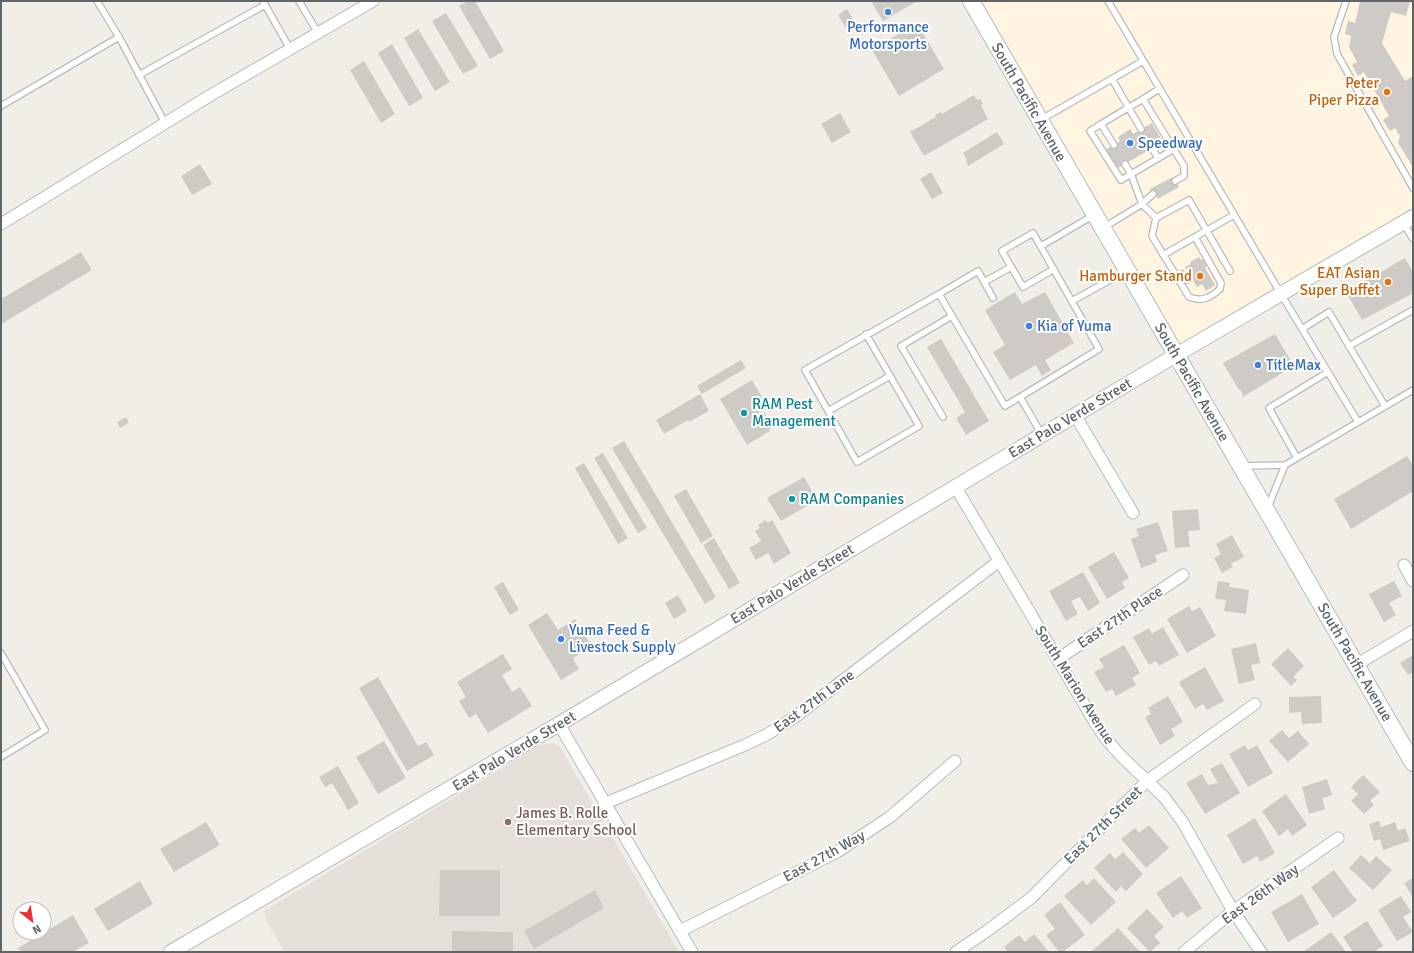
<svg xmlns="http://www.w3.org/2000/svg" width="1414" height="953" font-family="Signika,sans-serif">
  <style>
    .commercial { fill: #fef4df }
    .education { fill: #e4dfd8 }
    .building { fill: #cecbc6 }
    .lines { fill: none; stroke-linecap: round; stroke-linejoin: round }
    .service-casing { stroke: #b8babe; stroke-width: 8 }
    .minor-casing { stroke: #b8babe; stroke-width: 13 }
    .tertiary-casing { stroke: #b8babe; stroke-width: 16 }
    .secondary-casing { stroke: #b6bbbf; stroke-width: 18 }
    .service { stroke: #fff; stroke-width: 5.5 }
    .minor { stroke: #fff; stroke-width: 11 }
    .tertiary { stroke: #fff; stroke-width: 14 }
    .secondary { stroke: #fff; stroke-width: 16 }
    .shop-dot { fill: #3f7fe0; stroke: #fff; stroke-width: 1.5 }
    .food-dot { fill: #e8710a; stroke: #fff; stroke-width: 1.5 }
    .culture-dot { fill: #0f9aa8; stroke: #fff; stroke-width: 1.5 }
    .education-dot { fill: #8d6e63; stroke: #fff; stroke-width: 1.5 }
    .labels { text-anchor: middle; dominant-baseline: central; stroke-width: 4; stroke-linejoin: round; paint-order: stroke }
    .shop-label { font-size: 15px; fill: #366cbe; stroke: #fff; text-anchor: start }
    .food-label { font-size: 15px; fill: #c56008; stroke: #fff; text-anchor: end }
    .street-label { font-size: 15px; fill: #5f6468; stroke: #fff }
    .culture-label { font-size: 15px; fill: #0d838f; stroke: #fff; text-anchor: start }
    .education-label { font-size: 15px; fill: #785e54; stroke: #fff; text-anchor: start }
  </style>
  <rect width="100%" height="100%" fill="#f1eee7"/>
  <path class="commercial" d="M971 1H1413V217L1176 355Z"/>
  <path class="education" d="M552 743 560 747 679 952H285L267 922 264 911 541 745Z"/>
  <path class="building" d="M468 1H475L504 51 490 59 459 6Z
    M875 1H917L883 21 872 3Z
    M1360 1H1410L1406 16 1391 12 1382 43 1405 81 1413 76V167L1398 143 1400 136 1395 128 1390 131 1383 120 1389 116 1364 72 1358 76 1352 65 1357 62 1349 47 1351 36 1345 34 1348 21 1355 23Z
    M847 9 858 27 849 33 838 15Z
    M446 13 478 66 463 74 432 21Z
    M917 23 944 69 899 96 872 50Z
    M418 29 450 82 435 91 404 38Z
    M392 44 423 98 409 106 378 53Z
    M364 61 395 114 381 123 350 70Z
    M974 95 977 100 980 99 983 104 981 105 988 119 924 156 910 132 936 117 935 115 941 112 942 114Z
    M840 113 851 132 832 143 821 124Z
    M1152 123 1163 142 1116 169 1105 150 1120 141 1118 137 1130 129 1133 134Z
    M997 132 1004 144 968 166 966 161 967 160 963 153Z
    M200 164 212 184 192 195 181 176Z
    M931 172 943 193 932 199 920 179Z
    M1173 177 1179 187 1158 199 1156 195 1154 196 1150 189Z
    M81 252 92 270 1 324V299Z
    M1199 257 1201 260 1203 259 1207 266 1205 268 1215 285 1206 291 1202 284 1197 287 1185 267 1191 264 1190 262Z
    M1405 258 1413 272V291L1411 293 1412 294 1362 320 1346 292Z
    M1183 269 1191 282 1184 286 1176 273Z
    M1015 292 1022 304 1045 292 1074 343 1045 360 1051 370 1042 376 1036 365 1010 380 993 352 1005 345 985 310Z
    M1275 334 1294 366 1243 397 1241 390H1239L1223 363Z
    M941 339 989 421 966 435 956 418 965 412 927 347Z
    M741 360 746 368 702 394 697 386Z
    M752 380 766 404 757 409 760 414 764 412 773 427 769 430 770 431 747 445 720 399Z
    M700 394 709 411 689 422 688 420 664 434 656 420Z
    M126 417 129 423 120 428 117 422Z
    M624 441 716 597 705 604 612 448Z
    M603 453 647 528 638 533 594 458Z
    M1407 456 1413 465V491L1351 529 1334 499Z
    M584 463 628 538 618 544 575 468Z
    M804 477 817 500 781 521 767 498Z
    M686 489 713 536 701 543 674 496Z
    M1198 509 1200 530 1188 531 1190 547 1175 548 1172 511Z
    M766 520 767 523 772 520 791 553 774 564 768 553 756 560 749 548 761 541 755 531 760 528 758 525Z
    M1158 522 1168 551 1155 555 1157 562 1141 568 1131 539 1139 536 1136 529Z
    M1232 535 1244 557 1231 564 1233 567 1222 573 1214 558 1221 554 1216 544Z
    M714 538 740 583 729 589 703 545Z
    M1114 552 1129 578 1122 582 1125 588 1107 599 1088 567Z
    M1083 572 1100 603 1088 611 1080 597 1071 601 1078 614 1066 621 1049 591Z
    M1218 581 1230 583 1229 587 1249 590 1246 614 1224 611 1226 600 1215 599Z
    M1394 581 1402 596 1389 603 1396 615 1384 622 1369 594Z
    M503 582 519 610 510 615 494 587Z
    M678 595 687 611 674 619 665 603Z
    M1189 606 1192 611 1200 607 1216 636 1187 653 1167 619Z
    M547 613 558 630 575 619 592 647 573 658 579 669 561 680 528 625Z
    M1163 627 1179 655 1159 666 1156 661 1149 665 1133 637 1149 628 1152 634Z
    M1256 643 1260 663 1251 665 1255 680 1239 684 1231 649Z
    M1124 645 1140 673 1132 678 1136 685 1116 696 1112 689 1106 692 1094 672 1104 667 1099 659Z
    M1288 648 1304 666 1293 677 1297 680 1291 686 1271 664Z
    M503 654 512 669 502 675 512 692 520 687 532 706 488 733 476 714 469 718 459 701 466 697 457 682Z
    M1413 655V674L1412 673 1408 675 1400 663Z
    M1205 667 1224 701 1207 710 1203 704 1195 709 1179 682Z
    M378 677 418 746 426 742 434 755 407 771 359 688Z
    M1168 696 1183 722 1171 729 1175 736 1160 745 1145 717 1151 714 1148 708Z
    M1321 696 1322 723 1302 724 1301 712 1289 713V697Z
    M1282 730 1289 738 1298 731 1309 744 1288 762 1269 741Z
    M384 741 406 778 378 794 356 757Z
    M1245 745 1248 750 1257 745 1273 773 1248 787 1229 754Z
    M1222 763 1240 793 1205 814 1186 783 1202 774 1208 785 1218 783 1210 769Z
    M338 766 359 803 348 810 332 783 325 787 319 777Z
    M1363 775 1380 792 1370 801 1374 805 1364 814 1351 801 1358 794 1351 787Z
    M1327 779 1332 795 1322 798 1325 809 1309 814 1302 787Z
    M1286 794 1307 825 1292 836 1288 829 1279 836 1262 811Z
    M1255 818 1275 853 1260 862 1257 856 1243 864 1227 835Z
    M1379 821 1381 827 1395 822 1398 831 1405 828 1410 841 1383 850 1380 839 1374 841 1369 824Z
    M206 822 220 845 174 872 160 849Z
    M1149 825 1169 848 1146 868 1121 839 1135 828 1139 833Z
    M1123 852 1143 874 1126 891 1121 886 1116 892 1094 868 1110 853 1115 859Z
    M1361 855 1370 863 1376 856 1392 870 1373 890 1349 868Z
    M440 870H500V916H439Z
    M1334 870 1357 901 1333 918 1311 887Z
    M1181 876 1202 908 1187 918 1182 911 1173 918 1156 893Z
    M1094 878 1116 902 1091 925 1064 896 1083 880 1087 885Z
    M1413 878V898L1404 883Z
    M140 881 153 904 108 931 94 909Z
    M595 890 604 908 534 949 524 931Z
    M1302 894 1319 924 1288 942 1271 912Z
    M1401 896 1411 912 1403 917 1413 932 1397 941 1378 910Z
    M1060 902 1085 935 1063 952H1059L1046 935 1055 929 1044 915Z
    M1147 909 1164 927 1154 936 1160 943 1150 952 1127 928Z
    M73 915 89 943 73 952H21L18 948Z
    M1367 921 1383 946 1374 952H1353L1343 937Z
    M1118 928 1140 952H1091Z
    M452 931 513 932V952H452Z
    M1331 932 1346 952H1303Z
    M1034 934 1049 952H1008L1004 947 1019 935 1025 942Z"/>
  <g class="lines">
    <defs>
      <path id="service" d="M97 1 119 37 165 123
        M263 1 290 49
        M299 1 318 33
        M1108 1 1281 294 1358 422
        M1346 1 1334 37 1337 54 1413 188
        M139 75 265 5
        M1112 79 1141 129
        M1159 89 1143 99 1184 166V176L1175 181
        M1 106 119 37
        M1042 119 1143 61
        M1101 124 1090 131 1121 180 1174 149
        M1114 145 1101 124 1143 99
        M1152 148 1158 158
        M1125 164 1131 174 1142 204 1156 218 1189 200 1230 271
        M1156 218 1152 236 1189 297C1202 302 1210 298 1220 289L1221 283 1195 237
        M1404 224 1413 239
        M1103 228 1142 204 1153 194
        M1041 246 1094 215
        M1163 255 1234 215
        M984 282 1011 267
        M993 298 978 271 939 294 1005 406 1020 397 1042 435
        M1072 301 1126 271
        M1302 329 1329 312 1349 346 1413 310
        M866 334 919 426 857 462 805 370 939 294
        M1349 346 1385 406
        M1020 397 1099 349 1033 233 1002 251 1023 287 1054 269
        M828 411 890 376
        M943 417 901 346 952 316
        M1297 458 1269 408 1328 372
        M1244 466 1285 465 1413 390
        M1268 507 1285 465
        M1 653 45 730 1 757"/>
      <path id="minor" d="M1 224 211 95 373 1
        M1075 415 1133 513
        M955 486 1097 726 1107 740 1121 756 1164 797 1182 821 1233 911 1261 952
        M1404 565 1413 581
        M1058 659 1183 575
        M1356 665 1413 631
        M559 724 692 952
        M606 803 745 745 766 735 795 717 999 561
        M680 931 837 852 890 817 955 761
        M956 952 987 931 1031 898 1147 781 1255 704
        M1184 952 1233 911 1338 838"/>
      <path id="tertiary" d="M171 952 559 724 1176 355 1413 217"/>
      <path id="secondary" d="M971 1 1413 763"/>
    </defs>
    <use href="#service" class="service-casing"/>
    <use href="#minor" class="minor-casing"/>
    <use href="#tertiary" class="tertiary-casing"/>
    <use href="#secondary" class="secondary-casing"/>
    <use href="#service" class="service"/>
    <use href="#minor" class="minor"/>
    <use href="#tertiary" class="tertiary"/>
    <use href="#secondary" class="secondary"/>
  </g>
  <g class="shop-dot">
    <circle cx="888" cy="12" r="4"/>
    <circle cx="1130" cy="143" r="4"/>
    <circle cx="1029" cy="326" r="4"/>
    <circle cx="1258" cy="365" r="4"/>
    <circle cx="561" cy="639" r="4"/>
  </g>
  <g class="food-dot">
    <circle cx="1387" cy="92" r="4"/>
    <circle cx="1200" cy="276" r="4"/>
    <circle cx="1388" cy="282" r="4"/>
  </g>
  <g class="culture-dot">
    <circle cx="744" cy="413" r="4"/>
    <circle cx="792" cy="499" r="4"/>
  </g>
  <circle class="education-dot" cx="508" cy="822" r="4"/>
  <g class="labels">
    <g class="shop-label">
      <text x="888" y="27" text-anchor="middle">Performance<tspan x="888" dy="17">Motorsports</tspan></text>
      <text x="1138" y="143">Speedway</text>
      <text x="1037" y="326">Kia of Yuma</text>
      <text x="1266" y="365">TitleMax</text>
      <text x="569" y="630">Yuma Feed &amp;<tspan x="569" dy="17">Livestock Supply</tspan></text>
    </g>
    <g class="food-label">
      <text x="1379" y="83">Peter<tspan x="1379" dy="17">Piper Pizza</tspan></text>
      <text x="1380" y="273">EAT Asian<tspan x="1380" dy="17">Super Buffet</tspan></text>
      <text x="1192" y="276">Hamburger Stand</text>
    </g>
    <g class="street-label">
      <text transform="translate(1029 102) rotate(60)">South Pacific Avenue</text>
      <text transform="translate(1192 382) rotate(60)">South Pacific Avenue</text>
      <text transform="translate(1070 418) rotate(-31)">East Palo Verde Street</text>
      <text transform="translate(792 584) rotate(-31)">East Palo Verde Street</text>
      <text transform="translate(1120 617) rotate(-34)">East 27th Place</text>
      <text transform="translate(1355 662) rotate(60)">South Pacific Avenue</text>
      <text transform="translate(1075 685) rotate(58)">South Marion Avenue</text>
      <text transform="translate(814 701) rotate(-36)">East 27th Lane</text>
      <text transform="translate(514 751) rotate(-31)">East Palo Verde Street</text>
      <text transform="translate(1103 825) rotate(-45)">East 27th Street</text>
      <text transform="translate(824 856) rotate(-29)">East 27th Way</text>
      <text transform="translate(1260 894) rotate(-36)">East 26th Way</text>
    </g>
    <g class="culture-label">
      <text x="752" y="404">RAM Pest<tspan x="752" dy="17">Management</tspan></text>
      <text x="800" y="499">RAM Companies</text>
    </g>
    <g class="education-label">
      <text x="516" y="813">James B. Rolle<tspan x="516" dy="17">Elementary School</tspan></text>
    </g>
  </g>
  <rect width="1414" height="953" fill="none" stroke="#5f6468" stroke-width="4"/>
  <g transform="translate(32 921) rotate(150)"><circle r="19" fill="#ffffff" stroke="#bfc1c3"/>
  <path d="M0-3L7 15L0 10L-7 15Z" fill="#ed3237"/>
  <text y="-6" font-size="11" font-weight="bold" text-anchor="middle" fill="#5f6468">N</text>
  </g>
</svg>
